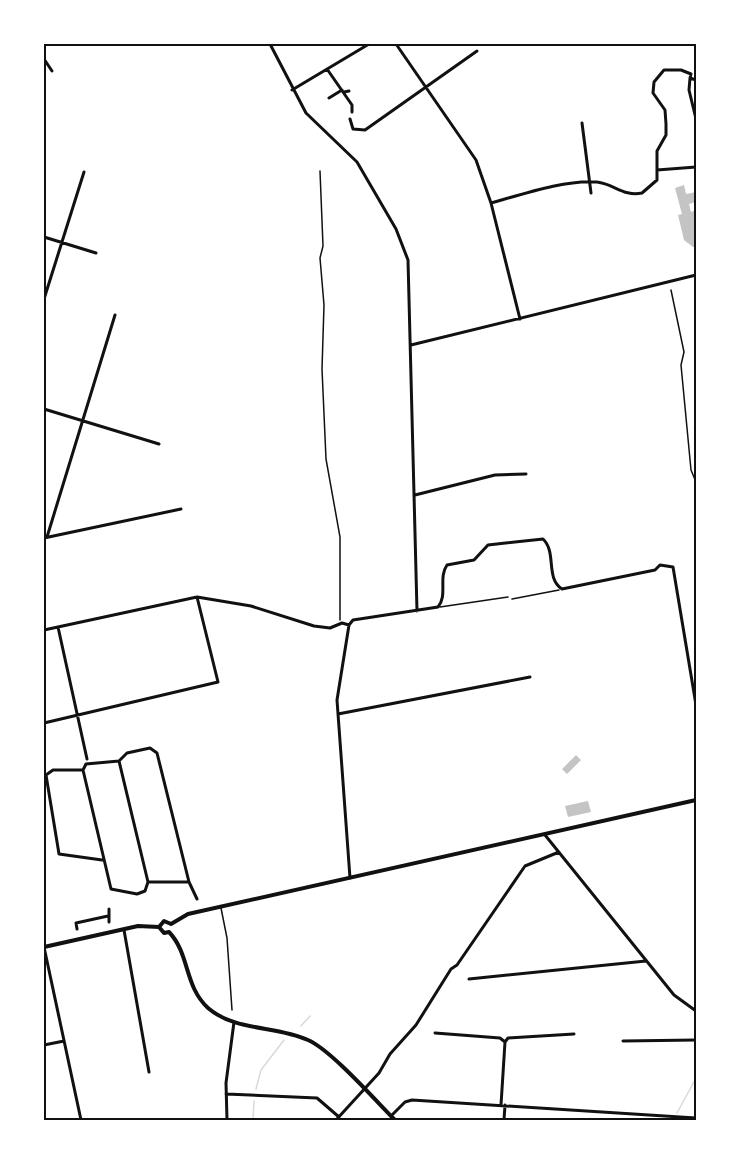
<svg xmlns="http://www.w3.org/2000/svg" width="740" height="1164" font-family="'Roboto Condensed',sans-serif">
  <style>
    .lines { fill: none; stroke-linecap: round; stroke-linejoin: round }
    .stream { stroke: #d9d9d9; stroke-width: 1.5 }
    .building { fill: #c4c4c4 }
    .path { stroke: #111; stroke-width: 1.5 }
    .service { stroke: #111; stroke-width: 1.5 }
    .minor { stroke: #111; stroke-width: 3 }
    .tertiary { stroke: #111; stroke-width: 4 }
    .neatline { fill: none; stroke: #111; stroke-width: 2 }
  </style>
  <rect width="100%" height="100%" fill="#fff"/>
  <g class="lines">
    <path class="stream" d="M301 1026 310 1016
      M256 1089 261 1070 284 1040
      M677 1113 696 1078
      M253 1120 254 1101"/>
  </g>
  <path class="building" d="M684 185 686 194 696 192V202L689 204 691 212 696 210V246L693 247 684 240 678 215 682 214 675 188Z
    M576 755 581 760 567 774 562 769Z
    M588 801 591 812 568 817 565 806Z"/>
  <g class="lines">
    <path class="path" d="M320 171 323 246 320 258 324 305 322 369 326 459 340 537V620
      M512 599 559 590"/>
    <path class="service" d="M671 290 684 352 681 365 691 470 696 482
      M440 607 508 597
      M221 908 227 938 232 1010"/>
    <path class="minor" d="M270 44 306 113 357 162 396 229 408 260 417 611
      M396 44 476 160 491 203 520 319
      M44 59 52 71
      M327 69 352 105V112
      M690 78 689 90 696 119
      M292 90 369 44
      M344 92 349 91
      M329 98 342 90
      M350 119 353 129 365 130 477 51
      M582 123 591 193
      M657 170 696 167
      M491 203C520 195 567 179 597 182 614 184 624 197 642 193L657 180V151L666 135V124L665 110 653 93 654 82 664 70H681L691 74 690 78 696 80
      M44 237 96 253
      M44 299 84 172
      M411 345 696 275
      M44 409 159 444
      M415 495 495 475 526 474
      M47 537 115 315
      M44 538 181 509
      M349 625 337 700 350 878
      M58 627 87 759
      M44 630 197 597 251 606 314 626 330 628 342 623 349 625 353 620 438 607C448 595 438 578 447 565L474 560 488 545 543 539C557 552 545 578 562 589L655 570 660 565 673 567 696 705
      M338 714 530 677
      M44 723 218 682 197 597
      M119 761 148 882
      M83 770H53L46 775 59 854 102 860
      M545 835 674 995 696 1011
      M189 882H148L145 891 137 894 111 889 83 770 86 764 119 761 127 753 150 748 157 753 189 882 197 899
      M109 922V909
      M77 929 76 923 108 916
      M124 930 149 1072
      M44 947 81 1120
      M469 979 646 961
      M435 1033 500 1038 505 1042 501 1105
      M623 1041 696 1040
      M505 1042 508 1038 574 1034
      M44 1045 64 1041
      M226 1094 317 1098 339 1117
      M391 1116 405 1102 412 1100 696 1118
      M227 1120 226 1083 234 1022
      M336 1120 379 1073 390 1054 416 1025 451 969 457 965 525 866 559 852
      M504 1120 505 1105"/>
    <path class="tertiary" d="M171 924 188 914 696 800
      M159 927 164 921 171 924
      M159 927 164 933 169 932
      M169 932C190 954 184 986 208 1008 236 1032 276 1025 308 1040 331 1050 375 1100 395 1120
      M44 947 138 926 159 927"/>
  </g>
  <rect width="740" height="1164" fill="none" stroke="#ffffff" stroke-width="90"/>
  <rect x="45" y="45" width="650" height="1074" class="neatline"/>
</svg>
